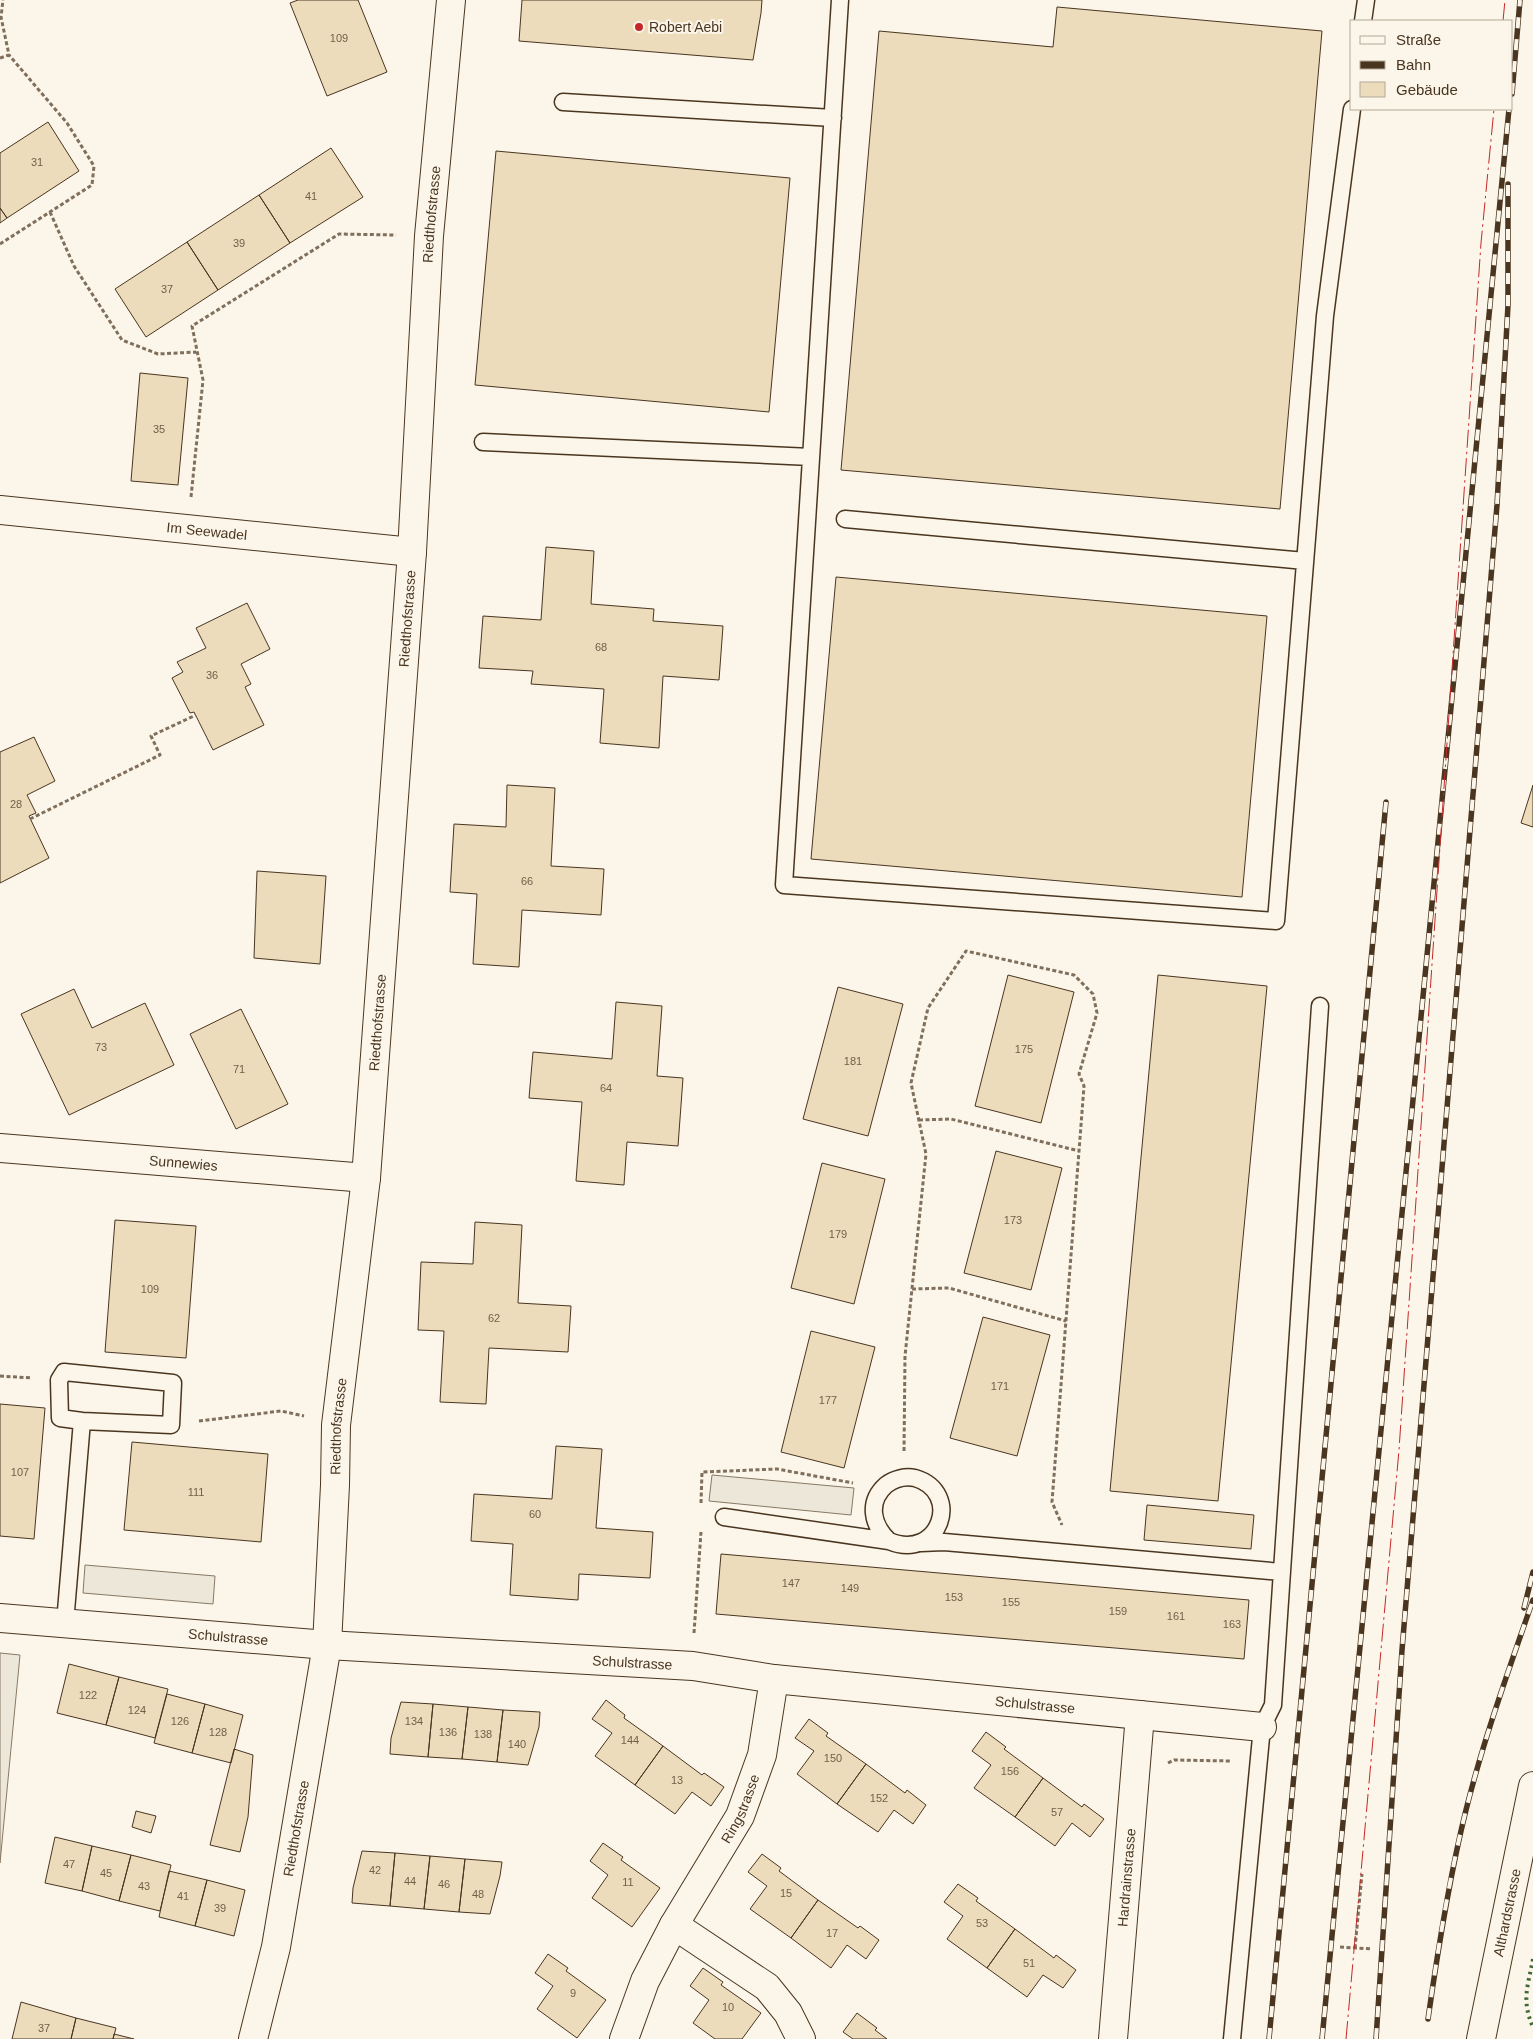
<svg xmlns="http://www.w3.org/2000/svg" width="1533" height="2039" font-family="Helvetica,sans-serif">
  <style>
    .parking { fill: #ede7d9; stroke: #887966 }
    .building { fill: #ecdcbc; stroke: #4a3520 }
    .lines { fill: none; stroke-linecap: round; stroke-linejoin: round }
    .service-casing { stroke: #4a3520; stroke-width: 19 }
    .minor-casing { stroke: #4a3520; stroke-width: 30 }
    .path { stroke: #7f6f5c; stroke-width: 3; stroke-dasharray: 4 2.5; stroke-linecap: butt }
    .service { stroke: #fbf6e9; stroke-width: 16 }
    .minor { stroke: #fbf6e9; stroke-width: 28 }
    .rail-casing { stroke: #4a3520; stroke-width: 5.5 }
    .rail { stroke: #fbf6e9; stroke-width: 4; stroke-dasharray: 11; stroke-linecap: butt }
    .hedge { stroke: #436837; stroke-width: 4; stroke-dasharray: 2.5 4; stroke-linecap: butt }
    .power { stroke: #c62828; stroke-width: 1; stroke-dasharray: 18 4 2.5 4; stroke-linecap: butt }
    .poi-dot { fill: #c62828; stroke: #fbf6e9; stroke-width: 2 }
    .labels { text-anchor: middle; dominant-baseline: central; stroke-width: 4; stroke-linejoin: round; paint-order: stroke }
    .number-label { font-size: 11px; fill: #725f47 }
    .poi-label { font-size: 14px; fill: #4a3520; stroke: #fbf6e9; text-anchor: start }
    .street-label { font-size: 14px; fill: #4a3520; stroke: #fbf6e9 }
  </style>
  <rect width="100%" height="100%" fill="#fbf6e9"/>
  <path class="parking" d="M712 1475 854 1488 851 1515 709 1501Z
    M85 1565 215 1576 213 1604 83 1593Z
    M0 1653 20 1655 0 1863Z"/>
  <path class="building" d="M298 0H358L387 72 327 96 290 3Z
    M522 0H762L761 13 753 60 519 41Z
    M1057 7 1322 31 1280 509 841 470 879 31 1053 47Z
    M48 122 79 171 7 218 0 208V153Z
    M331 148 363 197 290 243 259 195Z
    M496 151 790 178 769 412 475 385Z
    M259 195 290 243 218 290 187 242Z
    M0 208 7 218 0 223Z
    M187 242 218 290 146 337 115 289Z
    M140 373 188 378 178 485 131 481Z
    M546 547 594 551 591 604 654 609 653 621 723 626 719 680 663 676 659 748 600 743 604 689 531 684 533 671 479 668 483 616 541 620Z
    M836 577 1267 616 1242 897 811 859Z
    M247 603 270 649 241 664 251 684 245 687 264 725 213 750 194 712 190 713 172 678 183 672 177 662 206 648 196 628Z
    M34 737 55 781 27 795 36 813 29 816 49 858 0 883V752Z
    M507 785 555 788 551 866 604 869 601 915 522 910 519 967 473 964 477 894 450 892 454 824 506 827Z
    M1533 785V827L1521 823Z
    M257 871 326 876 320 964 254 958Z
    M1008 975 1074 992 1041 1123 975 1106Z
    M1158 975 1267 986 1218 1501 1110 1491Z
    M838 987 903 1004 868 1136 803 1119Z
    M74 989 92 1028 145 1003 174 1065 69 1115 21 1014Z
    M616 1002 662 1006 657 1076 683 1078 678 1146 627 1142 624 1185 576 1181 582 1102 529 1098 533 1052 612 1059Z
    M241 1009 288 1104 236 1129 190 1034Z
    M996 1151 1062 1168 1031 1290 964 1273Z
    M822 1163 885 1179 854 1304 791 1288Z
    M115 1220 196 1226 186 1358 105 1352Z
    M475 1222 522 1225 518 1303 571 1306 568 1352 489 1348 486 1404 440 1402 444 1331 418 1330 421 1262 473 1264Z
    M983 1317 1050 1335 1017 1456 950 1438Z
    M811 1331 875 1347 844 1468 781 1452Z
    M0 1404 45 1408 34 1539 0 1536Z
    M132 1442 268 1454 261 1542 124 1530Z
    M556 1446 602 1449 596 1528 653 1532 650 1578 579 1574 578 1600 510 1595 513 1544 471 1541 474 1494 552 1499Z
    M1147 1505 1254 1515 1251 1549 1144 1540Z
    M721 1554 1249 1600 1244 1659 716 1614Z
    M69 1664 119 1677 106 1725 57 1713Z
    M119 1677 168 1689 155 1738 106 1725Z
    M167 1694 205 1704 192 1753 154 1743Z
    M606 1700 625 1715 624 1718 663 1746 635 1785 595 1756 612 1733 592 1719Z
    M401 1702 433 1704 428 1757 390 1754 391 1738Z
    M205 1704 243 1715 231 1763 192 1753Z
    M433 1704 468 1707 462 1759 428 1757Z
    M468 1707 503 1710 497 1762 462 1759Z
    M503 1710 540 1712 539 1727 528 1765 497 1762Z
    M809 1719 828 1733 826 1736 866 1764 837 1804 797 1774 814 1751 795 1738Z
    M986 1732 1006 1747 1004 1749 1043 1778 1015 1817 974 1788 991 1765 972 1751Z
    M663 1746 702 1775 704 1773 724 1787 711 1806 692 1792 675 1814 635 1785Z
    M234 1749 253 1755 248 1817 240 1852 210 1845Z
    M866 1764 905 1793 907 1790 926 1805 913 1824 894 1810 878 1832 837 1804Z
    M1043 1778 1082 1807 1084 1804 1104 1819 1090 1837 1072 1823 1055 1846 1015 1817Z
    M136 1811 156 1816 151 1833 132 1827Z
    M55 1837 92 1846 82 1891 45 1883Z
    M603 1843 623 1857 621 1860 660 1888 632 1927 592 1898 608 1875 590 1861Z
    M92 1846 131 1855 119 1901 82 1891Z
    M362 1851 395 1853 390 1906 352 1903 353 1888Z
    M395 1853 430 1856 424 1909 390 1906Z
    M762 1854 781 1868 779 1871 818 1900 791 1938 750 1909 767 1886 748 1872Z
    M131 1855 171 1865 160 1911 119 1901Z
    M430 1856 465 1859 459 1912 424 1909Z
    M465 1859 502 1862 500 1876 490 1914 459 1912Z
    M169 1871 207 1880 195 1926 159 1917Z
    M207 1880 245 1890 234 1936 195 1926Z
    M958 1884 978 1898 976 1901 1015 1929 987 1968 947 1939 963 1916 944 1902Z
    M818 1900 858 1928 860 1926 879 1940 866 1959 847 1945 831 1968 791 1938Z
    M1015 1929 1054 1958 1056 1955 1076 1970 1063 1988 1043 1975 1027 1997 987 1968Z
    M548 1954 568 1968 566 1971 606 2000 577 2038 537 2009 553 1986 535 1973Z
    M703 1968 723 1982 721 1985 761 2013 742 2039H715L693 2023 709 2000 690 1986Z
    M21 2002 76 2018 71 2039H12Z
    M857 2013 877 2028 875 2030 887 2039H853L843 2032Z
    M76 2018 116 2028 113 2039H71Z
    M114 2034 134 2039H113Z"/>
  <g class="lines">
    <defs>
      <path id="service" d="M840 0 784 885 1276 921 1325 316 1352 109
        M1363 21 1366 0
        M563 102 833 118
        M483 442 811 457
        M845 519 1305 561
        M724 1517 889 1541C940 1562 963 1492 915 1478 905 1476 894 1479 886 1485 867 1502 872 1525 889 1541
        M921 1543 944 1542 1282 1572
        M65 1623 82 1421 171 1425 173 1383 64 1372 59 1380 60 1418 82 1421
        M1232 2039 1262 1727 1273 1705 1320 1006"/>
      <g id="minor">
        <path id="s1" d="M0 510 412 552"/>
        <path id="s2" d="M0 1148 366 1178"/>
        <path id="s3" d="M0 1618 327 1645 693 1666 774 1679 1262 1727"/>
        <path d="M674 1925 767 1987 788 2013 801 2039"/>
        <path id="s4" d="M253 2039 276 1947 327 1645 335 1485 336 1425 366 1178 412 552 429 236 451 0"/>
        <path id="s5" d="M624 2039 645 1981 674 1925 740 1816 762 1755 774 1679"/>
        <path id="s6" d="M1113 2039 1140 1715"/>
        <path id="s7" d="M1481 2039 1533 1786"/>
      </g>
    </defs>
    <use href="#service" class="service-casing"/>
    <use href="#minor" class="minor-casing"/>
    <path class="path" d="M0 58 9 55 1 17 3 0
      M50 212 74 266 122 340 158 354 196 352
      M0 244 92 185 94 166 67 123 9 55
      M191 497 203 380 192 326 339 234 396 235
      M30 819 160 755 151 736 196 715
      M919 1120 951 1119 1079 1151
      M912 1289 949 1288 1066 1321
      M0 1376 32 1378
      M199 1421 281 1411 304 1416
      M904 1451 905 1356 926 1154 911 1083 928 1008 966 951 1074 975 1093 994 1097 1013 1079 1074 1084 1086 1052 1502 1062 1525
      M701 1503 702 1472 777 1469 853 1483
      M694 1633 701 1532
      M1168 1763 1174 1760 1231 1761
      M1340 1947 1372 1949
      M1355 1948 1362 1874"/>
    <use href="#service" class="service"/>
    <use href="#minor" class="minor"/>
    <defs>
      <path id="rail" d="M1512 94 1520 0
        M1524 1608 1533 1572
        M1428 2019C1438 1949 1449 1878 1466 1810 1484 1738 1509 1669 1533 1600
        M1269 2039 1386 802
        M1322 2039 1509 109
        M1376 2039 1402 1650 1497 505 1508 305V184"/>
    </defs>
    <use href="#rail" class="rail-casing"/>
    <use href="#rail" class="rail"/>
    <path class="hedge" d="M1533 1959C1528 1986 1521 2000 1533 2027"/>
    <path class="power" d="M1503 21 1505 0
      M1346 2039 1399 1450 1481 243 1494 109"/>
  </g>
  <circle class="poi-dot" cx="639" cy="27" r="5"/>
  <g class="labels">
    <g class="number-label">
      <text x="339" y="38">109</text>
      <text x="37" y="162">31</text>
      <text x="311" y="196">41</text>
      <text x="239" y="243">39</text>
      <text x="167" y="289">37</text>
      <text x="159" y="429">35</text>
      <text x="601" y="647">68</text>
      <text x="212" y="675">36</text>
      <text x="16" y="804">28</text>
      <text x="527" y="881">66</text>
      <text x="101" y="1047">73</text>
      <text x="1024" y="1049">175</text>
      <text x="853" y="1061">181</text>
      <text x="239" y="1069">71</text>
      <text x="606" y="1088">64</text>
      <text x="1013" y="1220">173</text>
      <text x="838" y="1234">179</text>
      <text x="150" y="1289">109</text>
      <text x="494" y="1318">62</text>
      <text x="1000" y="1386">171</text>
      <text x="828" y="1400">177</text>
      <text x="20" y="1472">107</text>
      <text x="196" y="1492">111</text>
      <text x="535" y="1514">60</text>
      <text x="791" y="1583">147</text>
      <text x="850" y="1588">149</text>
      <text x="954" y="1597">153</text>
      <text x="1011" y="1602">155</text>
      <text x="1118" y="1611">159</text>
      <text x="1176" y="1616">161</text>
      <text x="1232" y="1624">163</text>
      <text x="88" y="1695">122</text>
      <text x="137" y="1710">124</text>
      <text x="180" y="1721">126</text>
      <text x="414" y="1721">134</text>
      <text x="218" y="1732">128</text>
      <text x="448" y="1732">136</text>
      <text x="483" y="1734">138</text>
      <text x="630" y="1740">144</text>
      <text x="517" y="1744">140</text>
      <text x="833" y="1758">150</text>
      <text x="1010" y="1771">156</text>
      <text x="677" y="1780">13</text>
      <text x="879" y="1798">152</text>
      <text x="1057" y="1812">57</text>
      <text x="69" y="1864">47</text>
      <text x="375" y="1870">42</text>
      <text x="106" y="1873">45</text>
      <text x="410" y="1881">44</text>
      <text x="628" y="1882">11</text>
      <text x="444" y="1884">46</text>
      <text x="144" y="1886">43</text>
      <text x="786" y="1893">15</text>
      <text x="478" y="1894">48</text>
      <text x="183" y="1896">41</text>
      <text x="220" y="1908">39</text>
      <text x="982" y="1923">53</text>
      <text x="832" y="1933">17</text>
      <text x="1029" y="1963">51</text>
      <text x="573" y="1993">9</text>
      <text x="728" y="2007">10</text>
      <text x="44" y="2028">37</text>
    </g>
    <g class="poi-label">
      <text x="649" y="27">Robert Aebi</text>
    </g>
    <g class="street-label">
      <text stroke="none"><textPath href="#s4" startOffset="1836">Riedthofstrasse</textPath></text>
      <text stroke="none"><textPath href="#s1" startOffset="208">Im Seewadel</textPath></text>
      <text stroke="none"><textPath href="#s4" startOffset="1431">Riedthofstrasse</textPath></text>
      <text stroke="none"><textPath href="#s4" startOffset="1026">Riedthofstrasse</textPath></text>
      <text stroke="none"><textPath href="#s2" startOffset="184">Sunnewies</textPath></text>
      <text stroke="none"><textPath href="#s4" startOffset="620">Riedthofstrasse</textPath></text>
      <text stroke="none"><textPath href="#s3" startOffset="229">Schulstrasse</textPath></text>
      <text stroke="none"><textPath href="#s3" startOffset="634">Schulstrasse</textPath></text>
      <text stroke="none"><textPath href="#s3" startOffset="1039">Schulstrasse</textPath></text>
      <text stroke="none"><textPath href="#s5" startOffset="259">Ringstrasse</textPath></text>
      <text stroke="none"><textPath href="#s4" startOffset="215">Riedthofstrasse</textPath></text>
      <text stroke="none"><textPath href="#s6" startOffset="162">Hardrainstrasse</textPath></text>
      <text stroke="none"><textPath href="#s7" startOffset="129">Althardstrasse</textPath></text>
    </g>
  </g>
  <rect x="1350" y="20" width="162" height="90" fill="#fbf6e9" stroke="#b4a999"/>
  <rect x="1360" y="36" width="25" height="8" fill="#fbf6e9" stroke="#b4a999"/>
  <text x="1396" y="45" font-size="15" fill="#4a3520">Straße</text>
  <rect x="1360" y="61" width="25" height="8" fill="#4a3520" stroke="#b4a999"/>
  <text x="1396" y="70" font-size="15" fill="#4a3520">Bahn</text>
  <rect x="1360" y="82" width="25" height="15" fill="#ecdcbc" stroke="#b4a999"/>
  <text x="1396" y="95" font-size="15" fill="#4a3520">Gebäude</text>
</svg>
